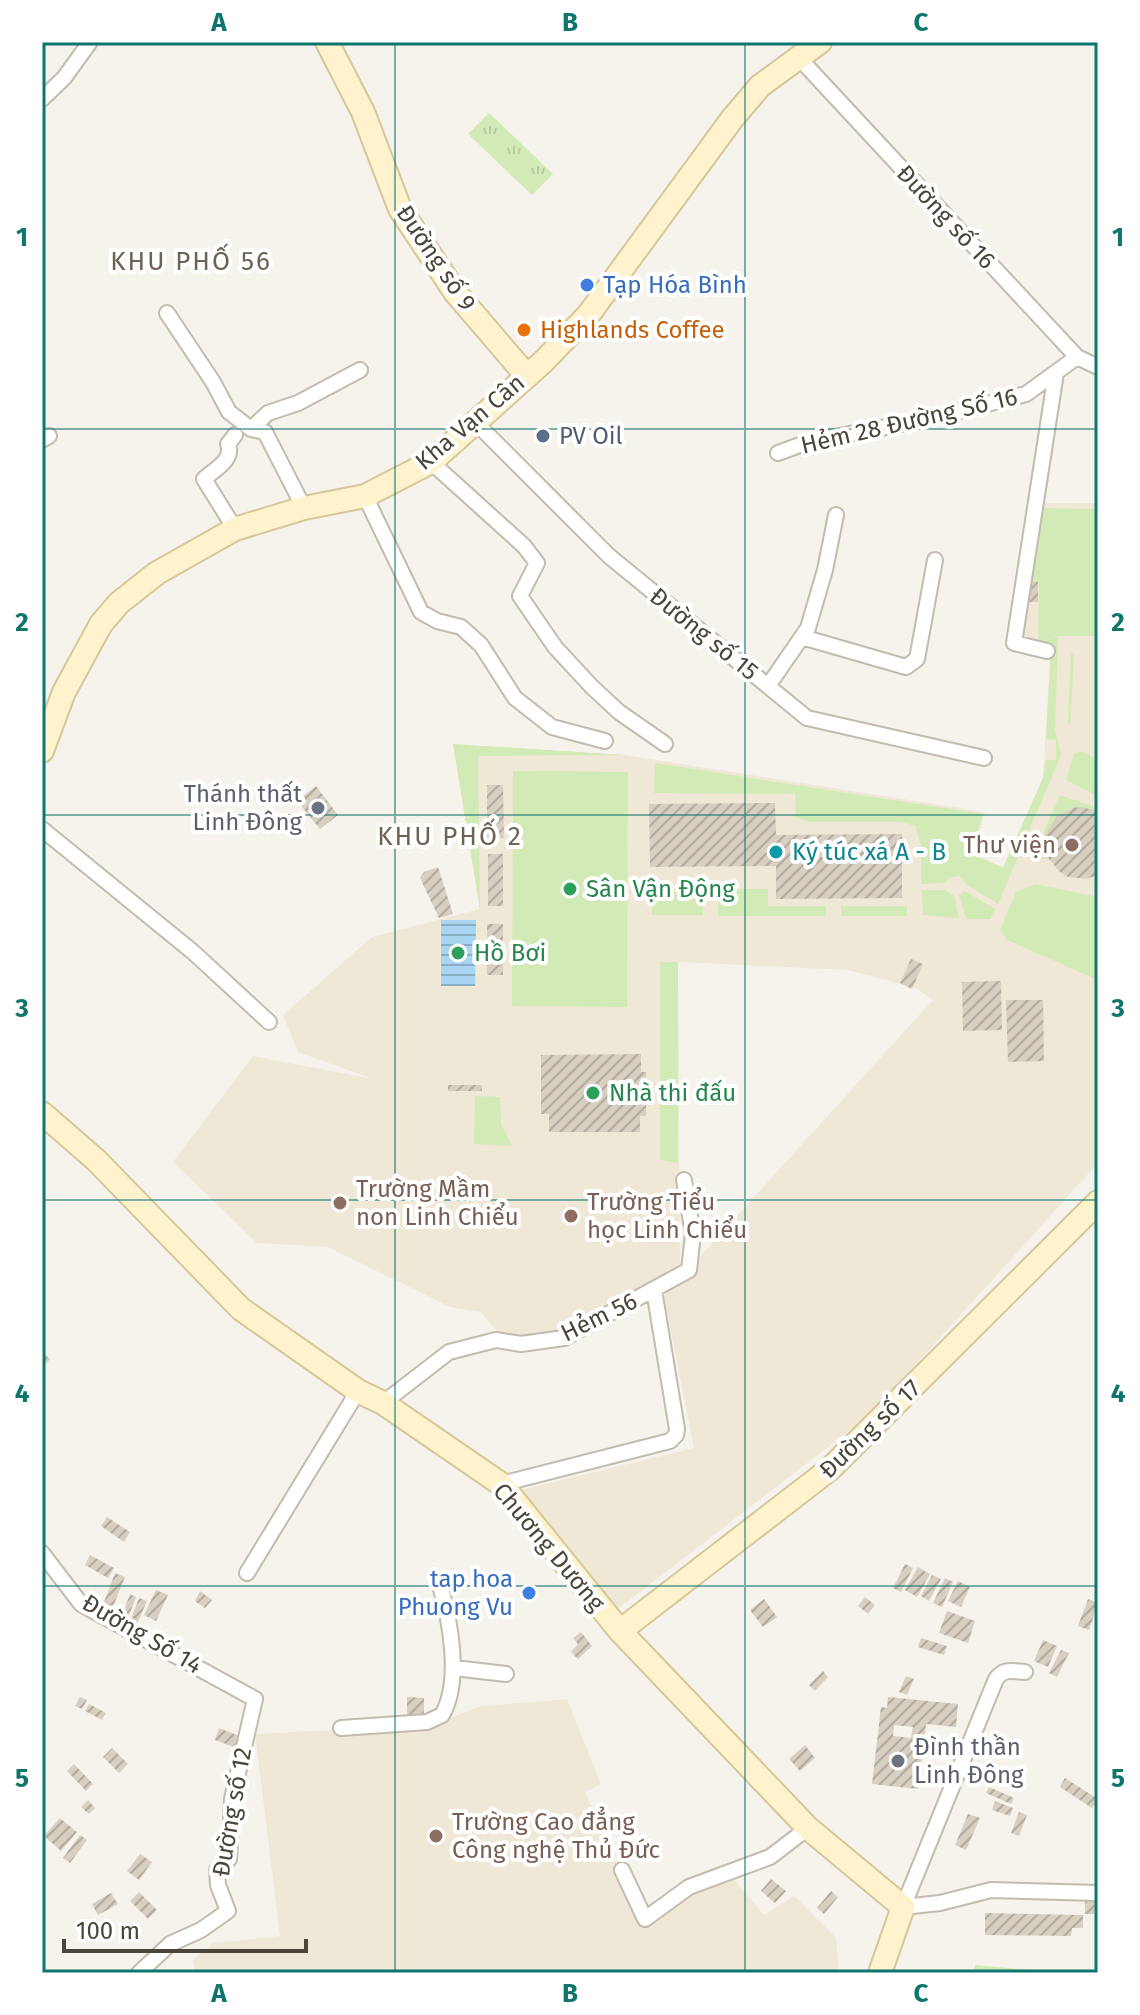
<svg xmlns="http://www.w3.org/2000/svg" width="1140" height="2015" font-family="'Fira Sans',sans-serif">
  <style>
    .education { fill: #efe8d6 }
    .grass { fill: #d2eab5 }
    .park { fill: url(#park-tufts) }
    .water { fill: url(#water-rules) }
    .building { fill: url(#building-hatch); fill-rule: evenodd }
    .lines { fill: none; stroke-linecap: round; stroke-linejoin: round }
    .street-casing { stroke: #c2bbae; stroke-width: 18 }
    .secondary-casing { stroke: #d6c79b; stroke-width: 26 }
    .street { stroke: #fff; stroke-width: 14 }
    .secondary { stroke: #fff3cd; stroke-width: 22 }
    .grid { fill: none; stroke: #0f766e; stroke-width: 2; stroke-opacity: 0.55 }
    .shop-dot { fill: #3f7fe0; stroke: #fff; stroke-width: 3 }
    .food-dot { fill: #e8710a; stroke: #fff; stroke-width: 3 }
    .service-dot { fill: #5c6f8a; stroke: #fff; stroke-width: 3 }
    .worship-dot { fill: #6b7280; stroke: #fff; stroke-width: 3 }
    .education-dot { fill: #8d6e63; stroke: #fff; stroke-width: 3 }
    .culture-dot { fill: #0f9aa8; stroke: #fff; stroke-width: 3 }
    .leisure-dot { fill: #2e9e5b; stroke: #fff; stroke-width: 3 }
    .labels { text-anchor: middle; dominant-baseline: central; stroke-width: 8; stroke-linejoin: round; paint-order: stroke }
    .street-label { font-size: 24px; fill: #4b4439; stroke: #fff }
    .shop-label { font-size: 24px; fill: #366cbe; stroke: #fff; text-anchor: start }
    .food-label { font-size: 24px; fill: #c56008; stroke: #fff; text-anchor: start }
    .service-label { font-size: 24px; fill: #4e5e75; stroke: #fff; text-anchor: start }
    .worship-label { font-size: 24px; fill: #5b616d; stroke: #fff; text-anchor: end }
    .education-label { font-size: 24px; fill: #785e54; stroke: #fff; text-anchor: start }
    .culture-label { font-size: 24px; fill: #0d838f; stroke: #fff; text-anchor: start }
    .leisure-label { font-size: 24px; fill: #27864d; stroke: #fff; text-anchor: start }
    .neighbourhood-label { font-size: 26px; letter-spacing: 2px; fill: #6e6250; stroke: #fff }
    .neatline { fill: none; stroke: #0f766e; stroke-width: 3 }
    .grid-label { font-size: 26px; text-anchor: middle; font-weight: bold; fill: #0f766e }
  </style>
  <defs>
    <pattern id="park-tufts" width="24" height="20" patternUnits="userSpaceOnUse" patternTransform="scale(2)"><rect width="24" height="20" fill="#d2eab5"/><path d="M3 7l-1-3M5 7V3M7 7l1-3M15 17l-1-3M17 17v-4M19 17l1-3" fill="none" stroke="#b6ca9c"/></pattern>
    <pattern id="water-rules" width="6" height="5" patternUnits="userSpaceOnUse" patternTransform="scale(2)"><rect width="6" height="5" fill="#a9d4f2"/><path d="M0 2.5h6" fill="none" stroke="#8caec5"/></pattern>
    <pattern id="building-hatch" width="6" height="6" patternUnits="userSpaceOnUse" patternTransform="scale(2)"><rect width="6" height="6" fill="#d8cfc1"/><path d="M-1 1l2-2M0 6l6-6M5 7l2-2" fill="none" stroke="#b1aa9e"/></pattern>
  </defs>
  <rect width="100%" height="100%" fill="#f6f3ec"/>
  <path class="education" d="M1039 503H1098V1163L872 1413 614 1612 517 1491 694 1448 664 1296 933 1000 916 988 848 970 678 962 680 1270 561 1334 518 1340 498 1333 481 1312 450 1307 328 1247 257 1243 173 1162 253 1056 373 1079 298 1052 283 1015 372 937 480 909 453 744 624 755 985 812 973 853 1003 867 1043 778 1051 647 1017 643Z
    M567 1699 601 1784 585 1792 641 1921 690 1896 734 1880 764 1915 794 1896 836 1938 839 1973H195L193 1959 214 1943 280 1936 255 1734 432 1725 481 1706Z"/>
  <path class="grass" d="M1040 508 1098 509V636H1050L1058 637 1055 730 1061 755 998 904 966 884 959 876 948 878 945 883 921 884V846L915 826 902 822H808L796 817 795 794 654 793 655 763 983 814 972 854 1003 868 1043 778 1046 760H1056V740L1046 739 1051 647 1038 643 1039 582H1027L1032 549H1039Z
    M1071 653 1074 655 1070 726 1068 724Z
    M453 744 624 755 478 756 480 909Z
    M1080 751 1098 759V796L1066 780 1074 754Z
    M513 771 628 772 627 1007 512 1006Z
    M1060 795 1098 808V811C1065 798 1038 825 1048 858L1036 861 1033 856Z
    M1036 884 1098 897V980L1007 940 1000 930 1016 892Z
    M652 889H703V915H652Z
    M718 889H768V906H826V916H718Z
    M922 890H945L954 896 959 918 923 915Z
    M965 891 995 909 990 919H966L959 895Z
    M841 906H907V916H841Z
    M660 962H678V1163L660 1160Z
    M475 1096 500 1097 501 1125 513 1146 474 1144Z
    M975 1965 1061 1973H974Z"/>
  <path class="park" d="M489 113 553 174 532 195 468 134Z"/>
  <path class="water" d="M441 920H476L475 986H441Z"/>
  <path class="building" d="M1028 582H1038V602H1028Z
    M487 785H503L504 838H487Z
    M316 786 338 815 320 829 297 801Z
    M775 803 776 835 902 834V898L776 899V866L650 867 649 804Z
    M1082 807 1098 811V875L1086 879 1068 877 1060 872 1048 858 1045 840 1047 831 1057 816 1073 808Z
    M488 854H503V906H488Z
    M438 867 453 914 439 918 420 878 424 872Z
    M487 924H503V975H487Z
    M911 959 923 964 912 989 900 983Z
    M1001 981 1002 1030 963 1031 962 982Z
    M1006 1000H1043L1044 1061 1008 1062Z
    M641 1054V1072H646V1116H640V1132H549V1114H541V1055Z
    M448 1085H482V1091H448Z
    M42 1352 50 1359 42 1368Z
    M107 1517 130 1532 124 1542 101 1526Z
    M90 1555 114 1568 108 1578 85 1565Z
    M905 1564 913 1568 901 1592 893 1588Z
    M918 1567 930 1574 917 1597 905 1590Z
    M115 1573 125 1577 110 1614 101 1610Z
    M932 1575 941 1579 929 1601 921 1596Z
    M945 1578 953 1582 942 1607 933 1603Z
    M958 1581 970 1587 961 1607 948 1601Z
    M156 1590 168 1595 156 1621 144 1615Z
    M200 1591 212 1600 205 1608 195 1601Z
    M130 1594 136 1597 128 1618 122 1616Z
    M865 1597 875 1605 868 1614 858 1606Z
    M139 1598 147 1601 137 1624 130 1621Z
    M764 1599 777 1617 763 1627 750 1610Z
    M1088 1599 1098 1603 1089 1630 1078 1626Z
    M947 1611 975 1621 968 1643 939 1633Z
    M581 1632 592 1646 578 1659 571 1652 578 1644 573 1638Z
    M921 1638 947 1646 944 1655 918 1647Z
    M1043 1640 1057 1646 1048 1667 1034 1661Z
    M1061 1650 1069 1653 1057 1677 1049 1673Z
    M823 1671 828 1677 815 1691 809 1685Z
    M906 1676 914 1679 907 1695 899 1692Z
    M80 1697 87 1700 82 1709 75 1706Z
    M407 1697 424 1698V1720H407Z
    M888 1697 958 1704 956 1727 926 1724 918 1789 872 1784 881 1707 887 1708ZM894 1725 913 1727 911 1738 893 1736Z
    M89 1704 106 1713 102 1720 85 1711Z
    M219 1728 244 1738 239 1749 215 1740Z
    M805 1745 815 1758 800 1771 789 1759Z
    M112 1748 128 1764 119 1773 103 1757Z
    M74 1764 93 1784 86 1791 67 1771Z
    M1065 1778 1098 1799 1092 1808 1060 1787Z
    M989 1787 1014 1798 1011 1804 986 1793Z
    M88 1800 95 1808 89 1814 81 1807Z
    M995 1801 1013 1808 1010 1816 992 1810Z
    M1019 1812 1027 1815 1019 1836 1011 1833Z
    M968 1814 980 1818 966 1850 955 1845Z
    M60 1818 77 1832 61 1851 44 1836Z
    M80 1835 87 1840 70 1863 63 1858Z
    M140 1854 152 1862 139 1880 127 1871Z
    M771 1879 786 1891 775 1903 761 1891Z
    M831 1891 838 1897 824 1914 817 1908Z
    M139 1892 157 1910 148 1919 130 1901Z
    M111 1893 118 1904 98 1915 92 1904Z
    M1085 1900H1098V1914H1085Z
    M985 1913 1083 1915V1928H1072L1071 1936 985 1935Z"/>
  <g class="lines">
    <defs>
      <path id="street" d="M800 59 1077 357 1098 367
        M42 99 64 78 90 42
        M167 313 213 382 229 412 251 429 265 432 304 508
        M474 421 609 556 807 718 984 758
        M251 429 268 413 298 403 360 370
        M42 440 49 436
        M778 453 808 442 933 418 1026 394 1077 357
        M431 462 524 546 537 563 520 596 555 647 592 687 619 712 665 744
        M365 496 421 612 437 621 461 627 481 645 515 698 552 727 605 741
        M235 529 204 479C215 469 234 460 228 444L235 435
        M802 637 906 667 917 659 935 560
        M1047 651 1014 643 1056 373
        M768 686 808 628 825 570 836 515
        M42 829 193 952 269 1022
        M383 1403 449 1352 496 1340 521 1344 564 1338 689 1270 693 1234 684 1180
        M501 1484 670 1441 676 1435 677 1429 654 1290
        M42 1553 81 1604 255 1699 232 1799 229 1859 217 1870 218 1885 228 1911 201 1930 170 1944 139 1973
        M247 1573 358 1391
        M454 1668 506 1674
        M1025 1672C1012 1671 1004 1668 996 1679L903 1907 940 1903 991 1890 1098 1893
        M341 1728 427 1722 442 1715C462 1681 450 1619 439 1582
        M622 1870 645 1919 689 1887 770 1857 808 1828"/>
      <path id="secondary" d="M327 42 363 112 400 209 455 292 526 375
        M42 751 64 692 101 624 119 603 157 573 235 529 304 508 365 496 431 462 544 361 589 314 732 119 760 86 820 42
        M42 1113 96 1160 241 1309 358 1391 383 1403 501 1484 620 1631 808 1828 903 1907 880 1973
        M620 1631 830 1469 1098 1202"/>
    </defs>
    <use href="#street" class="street-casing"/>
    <use href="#secondary" class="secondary-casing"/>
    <use href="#street" class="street"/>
    <use href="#secondary" class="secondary"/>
  </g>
  <path class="grid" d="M395 42V1973M745 42V1973M42 429H1098M42 815H1098M42 1200H1098M42 1586H1098"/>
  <g class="shop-dot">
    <circle cx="587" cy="285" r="8"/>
    <circle cx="529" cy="1593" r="8"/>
  </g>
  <circle class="food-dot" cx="524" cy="330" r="8"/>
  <circle class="service-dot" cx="543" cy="436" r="8"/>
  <g class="worship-dot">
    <circle cx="318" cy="808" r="8"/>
    <circle cx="898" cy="1761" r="8"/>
  </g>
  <g class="education-dot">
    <circle cx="1072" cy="845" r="8"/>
    <circle cx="340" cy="1203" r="8"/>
    <circle cx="571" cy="1216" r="8"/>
    <circle cx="436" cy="1836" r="8"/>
  </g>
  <circle class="culture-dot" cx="776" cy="852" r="8"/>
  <g class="leisure-dot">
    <circle cx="570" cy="889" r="8"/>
    <circle cx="458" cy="953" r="8"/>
    <circle cx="593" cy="1093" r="8"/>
  </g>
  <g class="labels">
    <g class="street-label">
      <text transform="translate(946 217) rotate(47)">Đường số 16</text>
      <text transform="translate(436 258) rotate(56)">Đường số 9</text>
      <text transform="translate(909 421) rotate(-13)">Hẻm 28 Đường Số 16</text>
      <text transform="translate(470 422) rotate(-40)">Kha Vạn Cân</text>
      <text transform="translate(704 634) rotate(39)">Đường số 15</text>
      <text transform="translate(599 1317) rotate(-26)">Hẻm 56</text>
      <text transform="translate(870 1429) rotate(-44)">Đường số 17</text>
      <text transform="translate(549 1547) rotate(50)">Chương Dương</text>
      <text transform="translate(142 1634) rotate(30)">Đường Số 14</text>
      <text transform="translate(232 1812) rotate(-80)">Đường số 12</text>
    </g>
    <g class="shop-label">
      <text x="603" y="285">Tạp Hóa Bình</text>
      <text x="513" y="1579" text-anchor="end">tap hoa<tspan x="513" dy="28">Phuong Vu</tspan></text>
    </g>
    <g class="food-label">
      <text x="540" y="330">Highlands Coffee</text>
    </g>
    <g class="service-label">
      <text x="559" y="436">PV Oil</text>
    </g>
    <g class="worship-label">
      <text x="302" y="794">Thánh thất<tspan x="302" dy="28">Linh Đông</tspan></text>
      <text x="914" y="1747" text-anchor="start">Đình thần<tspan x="914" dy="28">Linh Đông</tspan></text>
    </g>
    <g class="education-label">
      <text x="1056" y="845" text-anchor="end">Thư viện</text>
      <text x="356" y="1189">Trường Mầm<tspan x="356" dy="28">non Linh Chiểu</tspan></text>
      <text x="587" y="1202">Trường Tiểu<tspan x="587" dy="28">học Linh Chiểu</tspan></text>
      <text x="452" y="1822">Trường Cao đẳng<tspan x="452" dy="28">Công nghệ Thủ Đức</tspan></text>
    </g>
    <g class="culture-label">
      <text x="792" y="852">Ký túc xá A - B</text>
    </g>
    <g class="leisure-label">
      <text x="586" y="889">Sân Vận Động</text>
      <text x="474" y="953">Hồ Bơi</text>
      <text x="609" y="1093">Nhà thi đấu</text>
    </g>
    <g class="neighbourhood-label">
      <text x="191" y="261">KHU PHỐ 56</text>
      <text x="450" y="836">KHU PHỐ 2</text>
    </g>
  </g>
  <rect width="1140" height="2015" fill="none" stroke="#ffffff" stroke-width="88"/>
  <path d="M64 1939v12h242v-12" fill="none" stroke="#4b4439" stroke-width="4"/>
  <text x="76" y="1939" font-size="24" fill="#4b4439" stroke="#ffffff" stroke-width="6" paint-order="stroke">100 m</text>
  <rect x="44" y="44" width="1052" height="1927" class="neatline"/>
  <g class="grid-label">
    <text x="219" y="31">A</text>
    <text x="570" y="31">B</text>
    <text x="921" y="31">C</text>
    <text x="22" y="246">1</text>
    <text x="1118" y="246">1</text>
    <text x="22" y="631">2</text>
    <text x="1118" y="631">2</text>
    <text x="22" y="1017">3</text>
    <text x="1118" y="1017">3</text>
    <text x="22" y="1402">4</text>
    <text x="1118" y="1402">4</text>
    <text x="22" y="1787">5</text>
    <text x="1118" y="1787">5</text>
    <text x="219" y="2002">A</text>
    <text x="570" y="2002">B</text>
    <text x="921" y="2002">C</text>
  </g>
</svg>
